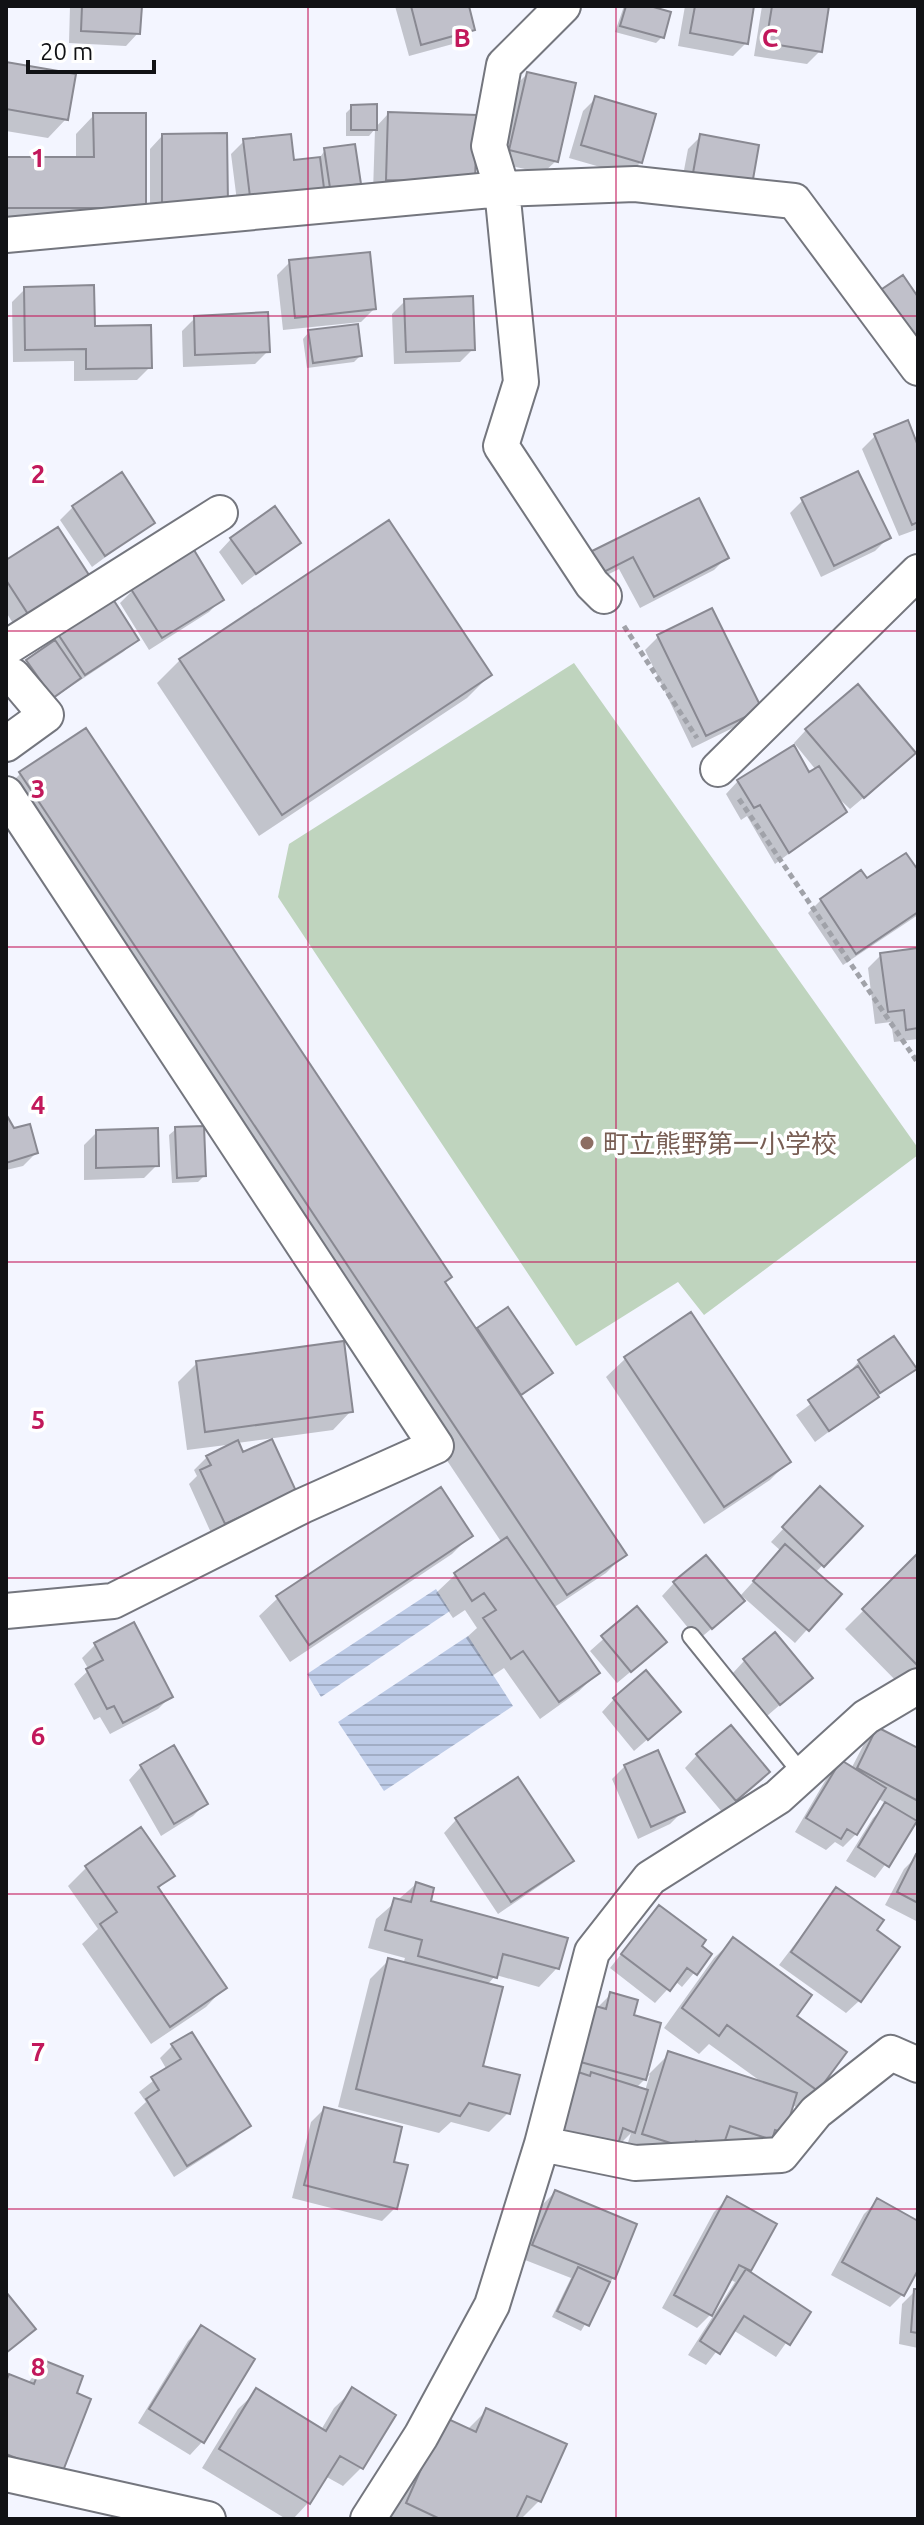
<svg xmlns="http://www.w3.org/2000/svg" width="924" height="2525" font-family="Ubuntu,'Noto Sans JP',sans-serif">
  <style>
    .pitch { fill: #bfd4be }
    .water { fill: url(#water-rules) }
    .shadow { fill: #0003; fill-rule: evenodd }
    .building { fill: #c0c0ca; stroke: #898992; stroke-width: 2 }
    .lines { fill: none; stroke-linecap: round; stroke-linejoin: round }
    .lane-casing { stroke: #74767e; stroke-width: 20 }
    .street-casing { stroke: #74767e; stroke-width: 38 }
    .path { stroke: #a0a2a9; stroke-width: 5; stroke-dasharray: 6 4; stroke-linecap: butt }
    .lane { stroke: #fff; stroke-width: 16 }
    .street { stroke: #fff; stroke-width: 34 }
    .grid { fill: none; stroke: #c2185b; stroke-width: 2; stroke-opacity: 0.55 }
    .education-dot { fill: #8d6e63; stroke: #fff; stroke-width: 3 }
    .labels { text-anchor: middle; dominant-baseline: central; stroke-width: 7; stroke-linejoin: round; paint-order: stroke }
    .education-label { font-size: 26px; fill: #785e54; stroke: #fff; text-anchor: start }
    .grid-label { font-size: 26px; text-anchor: middle; font-weight: bold; fill: #c2185b; stroke: #fff; stroke-width: 7; stroke-linejoin: round; paint-order: stroke }
  </style>
  <defs>
    <pattern id="water-rules" width="6" height="5" patternUnits="userSpaceOnUse" patternTransform="scale(2)"><rect width="6" height="5" fill="#bdcbe7"/><path d="M0 2.5h6" fill="none" stroke="#a1adc5"/></pattern>
  </defs>
  <rect width="100%" height="100%" fill="#f3f5ff"/>
  <path class="pitch" d="M574 663 918 1148V1155L704 1315 678 1282 576 1346 278 897 289 844Z"/>
  <path class="water" d="M436 1589 450 1611 321 1697 307 1674Z
    M468 1636 513 1706 384 1791 338 1722Z"/>
  <path class="shadow" d="M70 6H140L138 33 126 46 69 43Z
    M395 6H467L473 29 460 42 409 56Z
    M624 6H643L662 37 656 43 615 32Z
    M685 6H752L746 43 733 56 678 46Z
    M762 6H827L820 51 807 64 754 56Z
    M6 64 66 119 48 138 6 131Z
    M527 74 556 161 543 173 498 163 514 87Z
    M596 98 641 162 628 175 569 158 583 111Z
    M352 107 375 128 388 114 473 182 373 192 375 129 369 136H346V113Z
    M94 115 144 208 6 226V159H76V134Z
    M162 136 226 204 150 218V149Z
    M701 136 757 147 681 186 688 149Z
    M244 141 293 162 319 159 325 150 359 183 353 189 239 217 231 154Z
    M290 262 374 309 361 322 283 330 277 275Z
    M25 289 150 367 137 380 74 381V361L13 362 12 302Z
    M405 301 473 349 460 362 394 364 392 314Z
    M195 318 268 351 255 364 183 367 182 331Z
    M309 332 360 356 354 362 307 368 303 339Z
    M875 436 918 451V529L899 536 862 449Z
    M698 500 727 557 714 570 640 608 619 569 579 589Z
    M803 500 888 538 875 551 821 577 790 513Z
    M73 507 153 522 92 567 60 520Z
    M231 539 298 542 242 585 219 552Z
    M6 562 86 574 74 587 14 625 6 612Z
    M133 590 222 599 209 612 149 650 120 603Z
    M712 611 760 708 747 721 692 748 645 650 658 637Z
    M58 633 136 640 123 652 46 703 22 667 46 648Z
    M180 660 490 675 467 698 259 836 157 683Z
    M85 730 476 1331 550 1373 520 1397 625 1554 606 1573 553 1608 598 1673 579 1691 540 1719 504 1668 492 1676 466 1638 477 1628 465 1610 453 1618 436 1593 455 1575 502 1543 6 799V788L20 774Z
    M806 730 901 766 850 809 833 793 844 812 775 864 747 816 741 820 726 794 738 781 808 774 816 770 794 743Z
    M918 874V915L843 965 808 913 821 900 867 881Z
    M918 950V1039L894 1042 891 1022 875 1024 868 968 881 955Z
    M6 1118 36 1153 23 1166 6 1170Z
    M176 1129 204 1176 198 1182 172 1183 169 1135Z
    M97 1132 157 1165 144 1178 84 1180V1145Z
    M691 1315 788 1462 770 1480 704 1524 606 1377 625 1359Z
    M859 1361 914 1369 815 1442 796 1415 855 1371 853 1368Z
    M197 1363 351 1411 333 1430 237 1443 242 1454 294 1491 212 1535 189 1484 197 1476 194 1470 207 1457 234 1444 187 1450 178 1382Z
    M808 1502 860 1526 815 1573 839 1594 795 1643 741 1595 781 1551 771 1542Z
    M470 1536 452 1554 290 1662 259 1616 278 1598Z
    M918 1556V1677L905 1690 845 1629Z
    M674 1583 729 1614 698 1640 662 1596Z
    M637 1609 652 1654 617 1683 590 1651Z
    M133 1625 171 1696 158 1709 110 1734 100 1717 94 1720 74 1684 89 1670 82 1658 95 1645Z
    M744 1661 811 1678 767 1716 732 1674Z
    M614 1699 665 1724 634 1751 602 1712Z
    M878 1729 914 1749 918 1742V1821L875 1878 846 1861 873 1818 887 1804 877 1798 856 1834 843 1847 835 1842 826 1850 795 1832 828 1776 841 1763 851 1769 865 1742Z
    M697 1755 755 1785 722 1812 685 1768Z
    M625 1766 683 1811 670 1824 638 1839 612 1779Z
    M141 1767 206 1803 193 1816 161 1836 129 1780Z
    M456 1820 571 1861 558 1873 498 1914 444 1833Z
    M917 1856 918 1857V1922L885 1905 904 1869Z
    M87 1867 172 1876 157 1890 224 1988 206 2007 151 2044 82 1944 98 1929 68 1886Z
    M416 1884 428 1902 557 1968 539 1987 496 1975 487 1985 481 2068 508 2113 489 2132 451 2122 439 2133 338 2107 370 1979 389 1960 403 1964 405 1958 368 1948 376 1919Z
    M837 1889 874 1931 859 2001 846 2013 779 1965Z
    M659 1907 710 1954 682 1987 675 1981 655 2003 610 1968Z
    M733 1940 794 2016 817 2090 798 2109 792 2104 783 2132 764 2151 625 2152 631 2133 620 2144 546 2148 598 2007 611 1994 632 2016 645 2078 669 2054 763 2083 709 2044 699 2054 664 2028 714 1958ZM650 2074 645 2091 636 2088Z
    M173 2045 248 2125 235 2138 174 2177 134 2113 146 2102 139 2092 167 2070 160 2058Z
    M324 2109 395 2208 382 2221 292 2198 311 2122Z
    M555 2192 613 2278 581 2331 552 2317 571 2278 520 2258 542 2205Z
    M727 2199 774 2225 748 2273 808 2312 776 2357 733 2330 706 2365 688 2355 735 2282 729 2279 710 2315 697 2328 662 2308 714 2212Z
    M877 2201 918 2223V2266L903 2294 890 2307 831 2275 864 2214Z
    M915 2291H918V2348L899 2344 902 2304Z
    M201 2328 202 2442 190 2455 138 2423 188 2341Z
    M44 2363 74 2394 59 2474 6 2471V2380L9 2377 27 2384Z
    M353 2390 361 2468 343 2486 325 2476 308 2503 293 2519H286L202 2468 238 2409 257 2391 321 2430 334 2408Z
    M487 2410 539 2501 521 2519H390L426 2438 467 2430Z"/>
  <path class="building" d="M82 6H142L140 34 81 31Z
    M411 6H469L475 30 421 45Z
    M626 6H650L671 12 664 38 620 26Z
    M695 6H754L748 44 690 33Z
    M772 6H829L822 52 766 43Z
    M6 62 76 74 68 120 6 109Z
    M527 72 576 83 558 162 509 150Z
    M595 96 656 114 642 163 581 145Z
    M377 104V130H351V105Z
    M388 112 477 115 475 183 386 180Z
    M93 113H146V208H6V157H94Z
    M227 133 228 205 162 206V134Z
    M291 134 294 160 320 157 325 196 251 205 243 139Z
    M700 134 759 145 752 185 693 173Z
    M355 144 361 184 330 188 324 148Z
    M370 252 376 309 295 318 289 260Z
    M903 275 918 297V349L879 291Z
    M94 285 95 326 151 325 152 368 86 369V349L25 350 24 287Z
    M473 296 475 350 406 352 404 299Z
    M268 312 270 352 195 355 194 316Z
    M358 324 362 356 313 363 308 330Z
    M908 420 918 446V522L912 525 874 434Z
    M858 471 891 538 834 566 801 498Z
    M122 472 155 523 105 556 72 506Z
    M699 498 729 558 654 597 633 557 592 578 578 558Z
    M275 506 301 543 256 574 230 538Z
    M389 520 492 675 282 815 179 659Z
    M58 527 89 575 28 614 6 580V560Z
    M194 550 224 600 162 638 131 589Z
    M111 596 139 640 85 675 56 631Z
    M712 608 762 709 706 736 657 635Z
    M55 640 81 678 53 698 26 660Z
    M858 684 916 753 864 798 805 729Z
    M86 728 452 1277 445 1282 627 1555 567 1595 19 772Z
    M794 745 809 772 819 766 847 812 789 853 760 805 754 808 737 780Z
    M906 853 918 870V912L856 954 820 899 861 870 867 878Z
    M918 948V1028L906 1030 904 1010 888 1012 880 953Z
    M6 1114 14 1128 30 1124 38 1153 6 1163Z
    M204 1126 206 1176 177 1178 175 1127Z
    M158 1128 159 1166 96 1168V1130Z
    M508 1307 553 1373 521 1395 477 1328Z
    M691 1312 791 1462 724 1507 624 1357Z
    M894 1336 917 1369 880 1393 858 1360Z
    M344 1341 353 1412 205 1432 196 1361Z
    M858 1366 879 1397 829 1431 808 1400Z
    M272 1439 296 1491 225 1524 200 1470 211 1465 206 1456 238 1440 243 1452Z
    M820 1486 863 1526 824 1567 782 1527Z
    M441 1487 473 1536 309 1645 276 1596Z
    M507 1537 600 1673 559 1702 523 1651 511 1659 483 1618 496 1610 484 1593 472 1601 454 1573Z
    M785 1544 842 1594 809 1631 753 1581Z
    M918 1553V1666L862 1609Z
    M706 1555 745 1601 712 1629 673 1582Z
    M637 1606 667 1642 631 1672 601 1636Z
    M134 1622 173 1697 123 1723 114 1706 107 1709 86 1669 103 1660 94 1643Z
    M775 1632 813 1678 780 1705 743 1659Z
    M646 1670 681 1712 648 1740 613 1698Z
    M731 1725 770 1772 736 1801 696 1754Z
    M877 1727 918 1748V1801L857 1768Z
    M174 1745 208 1804 174 1824 140 1765Z
    M658 1750 685 1812 651 1827 624 1765Z
    M841 1760 886 1788 857 1835 847 1829 841 1839 806 1818Z
    M518 1777 574 1861 511 1902 455 1818Z
    M885 1802 917 1821 889 1867 858 1847Z
    M141 1827 175 1876 158 1887 227 1988 170 2027 100 1924 117 1912 85 1866Z
    M916 1854 918 1855V1903L897 1892Z
    M416 1882 434 1888 431 1901 568 1938 559 1969 503 1954 497 1978 418 1956 422 1940 385 1930 394 1898 411 1902Z
    M836 1887 884 1920 877 1930 900 1947 861 2002 791 1952Z
    M659 1905 706 1940 702 1946 712 1954 697 1975 687 1968 670 1991 621 1954Z
    M733 1937 812 1995 797 2016 847 2052 818 2091 727 2025 719 2036 682 2008Z
    M388 1958 503 1987 483 2066 520 2075 510 2114 469 2103 460 2116 356 2089Z
    M610 1992 638 2000 634 2015 661 2023 646 2080 566 2058 581 2002 606 2009Z
    M192 2032 251 2126 187 2166 146 2099 159 2090 151 2077 181 2059 171 2044Z
    M668 2051 797 2093 785 2133 775 2130 772 2140 730 2126 722 2149 696 2141 693 2150 642 2134Z
    M578 2072 590 2076 591 2072 648 2090 635 2133 623 2128 615 2154 558 2135Z
    M324 2107 402 2127 394 2162 408 2165 397 2209 304 2185Z
    M555 2190 637 2224 615 2279 532 2245Z
    M727 2196 777 2224 751 2271 739 2265 712 2316 674 2295Z
    M877 2198 918 2221V2270L904 2296 842 2262Z
    M578 2267 610 2282 589 2326 557 2311Z
    M746 2269 811 2312 790 2345 744 2316 720 2354 700 2341Z
    M914 2289H918V2333L911 2332Z
    M6 2292 36 2329 6 2353Z
    M201 2325 255 2359 204 2443 149 2409Z
    M43 2360 83 2376 77 2393 91 2399 61 2476 6 2454V2382L9 2374 34 2384Z
    M352 2387 396 2415 363 2469 340 2456 310 2504 219 2449 256 2388 326 2431Z
    M486 2408 567 2444 541 2502 527 2496 516 2519H440L406 2503 444 2417 476 2432Z"/>
  <g class="lines">
    <defs>
      <path id="lane" d="M691 1636 803 1775"/>
      <path id="street" d="M563 6 504 65 489 146 502 189 521 382 501 446 592 584 604 596
        M6 235 502 189 635 184 794 201 918 368
        M6 648 220 513
        M6 677 13 676 46 715 6 744
        M718 769 918 572
        M6 794 436 1446 302 1506 113 1601 6 1611
        M542 2144 635 2163 781 2155 816 2112 891 2053 918 2065
        M6 2474 208 2519
        M368 2519 421 2436 492 2305 542 2144 592 1952 650 1878 778 1797 866 1717 918 1686"/>
    </defs>
    <use href="#lane" class="lane-casing"/>
    <use href="#street" class="street-casing"/>
    <path class="path" d="M624 626 697 738
      M739 799 918 1063"/>
    <use href="#lane" class="lane"/>
    <use href="#street" class="street"/>
  </g>
  <path class="grid" d="M308 6V2519M616 6V2519M6 316H918M6 631H918M6 947H918M6 1262H918M6 1578H918M6 1894H918M6 2209H918"/>
  <circle class="education-dot" cx="587" cy="1143" r="8"/>
  <g class="labels">
    <g class="education-label">
      <text x="603" y="1143">町立熊野第一小学校</text>
    </g>
  </g>
  <g class="grid-label">
    <text x="462" y="47">B</text>
    <text x="770" y="47">C</text>
    <text x="38" y="167">1</text>
    <text x="38" y="483">2</text>
    <text x="38" y="798">3</text>
    <text x="38" y="1114">4</text>
    <text x="38" y="1429">5</text>
    <text x="38" y="1745">6</text>
    <text x="38" y="2061">7</text>
    <text x="38" y="2376">8</text>
  </g>
  <rect width="924" height="2525" fill="none" stroke="#111215" stroke-width="16"/>
  <path d="M28 60v12h126v-12" fill="none" stroke="#111215" stroke-width="4"/>
  <text x="40" y="60" font-size="24" fill="#111215" stroke="#ffffff" stroke-width="6" paint-order="stroke">20 m</text>
</svg>
